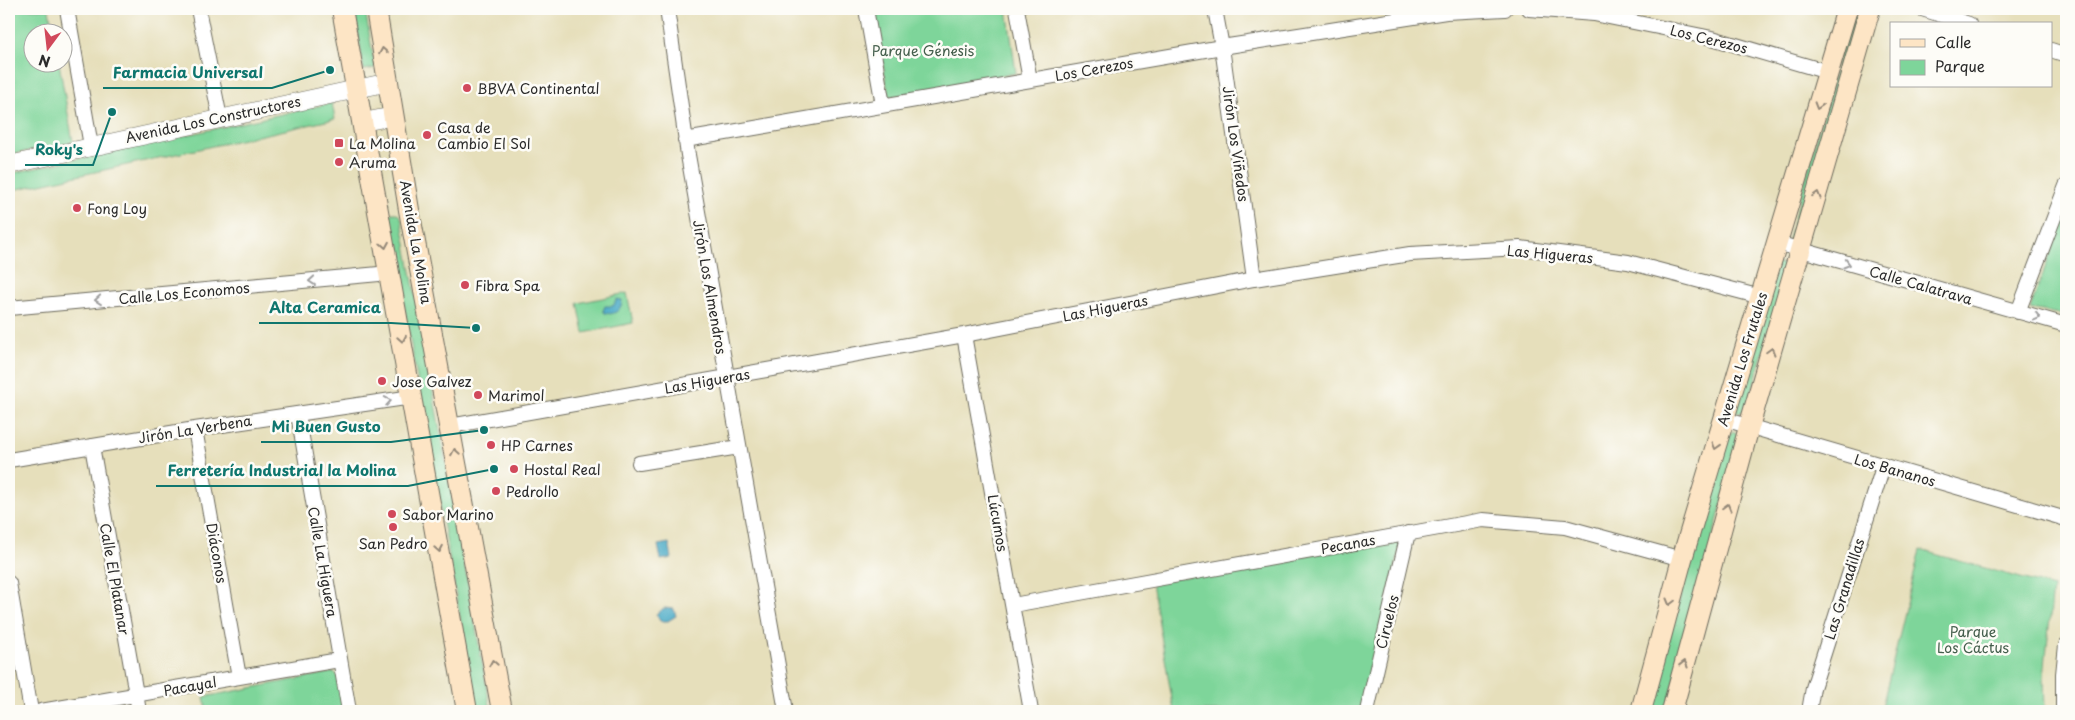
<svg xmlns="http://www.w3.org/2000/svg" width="2075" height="720" font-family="'Playpen Sans',sans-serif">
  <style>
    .green { fill: #7ed59a; stroke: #548062 }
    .water { fill: #45a8c5; stroke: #386a78 }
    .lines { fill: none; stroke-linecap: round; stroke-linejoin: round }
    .minor-casing { stroke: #6c6a5d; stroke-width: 16 }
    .tertiary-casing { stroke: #6c6a5d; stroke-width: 19 }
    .secondary-casing { stroke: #6c6a5d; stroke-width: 22 }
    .minor { stroke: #fff; stroke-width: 14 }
    .tertiary { stroke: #fff; stroke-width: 18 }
    .secondary { stroke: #fde5c5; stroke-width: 20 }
    .oneway { stroke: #948878 }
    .oneway2 { stroke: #a0a0a0 }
    .poi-dot { fill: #d1495b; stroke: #fdfcf7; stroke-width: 2 }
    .labels { text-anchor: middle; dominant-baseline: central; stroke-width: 5; stroke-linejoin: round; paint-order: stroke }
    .street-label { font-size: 14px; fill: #2b2b2b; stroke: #fdfcf7 }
    .park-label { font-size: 14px; fill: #445e4c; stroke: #fdfcf7 }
    .poi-label { font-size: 14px; fill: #2b2b2b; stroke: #fdfcf7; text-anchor: start }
    .leader { fill: none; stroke: #0f766e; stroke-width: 2 }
    .callout-dot { fill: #0f766e; stroke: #fdfcf7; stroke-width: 2 }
    .callout-label { font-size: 15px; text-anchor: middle; font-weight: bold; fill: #0f766e; stroke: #fdfcf7; stroke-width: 5; stroke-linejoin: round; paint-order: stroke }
  </style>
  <rect width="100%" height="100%" fill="#fdfcf7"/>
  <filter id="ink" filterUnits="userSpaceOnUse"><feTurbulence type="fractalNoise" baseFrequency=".02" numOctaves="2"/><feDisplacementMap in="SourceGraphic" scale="10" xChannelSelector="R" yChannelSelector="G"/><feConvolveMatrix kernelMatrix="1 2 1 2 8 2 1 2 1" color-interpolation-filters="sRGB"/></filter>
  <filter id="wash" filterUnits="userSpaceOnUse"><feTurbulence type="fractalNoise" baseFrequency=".0096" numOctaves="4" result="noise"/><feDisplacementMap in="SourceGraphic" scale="20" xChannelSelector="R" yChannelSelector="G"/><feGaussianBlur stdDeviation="1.12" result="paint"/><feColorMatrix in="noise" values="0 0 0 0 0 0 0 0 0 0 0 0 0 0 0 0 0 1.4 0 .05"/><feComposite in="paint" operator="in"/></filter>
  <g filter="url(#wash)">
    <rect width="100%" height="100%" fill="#e6dfbb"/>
    <path class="green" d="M9 9H49L53 32H32V62L59 63 73 142 9 155Z
      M354 9H365L375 68 364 70Z
      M873 9H1007L1016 73 889 97Z
      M1853 9H1863L1795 238 1788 240Z
      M332 103 335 119 9 191V174Z
      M2066 210V315L2030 309Z
      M391 213H397L401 217 491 711H477L388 217Z
      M1777 263 1783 264 1784 268 1778 301 1746 411 1738 413 1734 410Z
      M627 293 633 323 584 333 578 303Z
      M1734 431 1740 437 1666 711H1650L1690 560 1727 435Z
      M1402 538 1362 711H1174L1152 583Z
      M1920 550 2053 587 2044 676 2045 711H1881Z
      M334 672 339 677 345 711H207L204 697Z"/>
    <path class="water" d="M617 299 622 300C622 310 614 316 605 313L603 311 605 306H613Z
      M669 543 672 558 661 560 658 545Z
      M664 608 674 609 676 616 668 621H660L656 614Z"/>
  </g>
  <g filter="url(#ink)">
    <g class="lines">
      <defs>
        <path id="minor" d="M67 9 91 146
          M198 9 220 118
          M667 9 688 155 786 711
          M866 9 883 105
          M1017 9 1030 80
          M1215 9 1222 47 1254 279
          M1529 9 1594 14 1712 38 1828 72
          M1922 9 1969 24
          M2051 50 2066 55
          M685 140 1222 47 1446 12 1505 9
          M1777 243 2066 325
          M9 308 390 273
          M2018 312 2066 186
          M964 335 1031 711
          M298 414 349 711
          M1724 419 2066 519
          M450 426 964 335 1254 279 1410 254 1520 248 1628 262 1761 297
          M195 429 239 677
          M92 446 139 711
          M9 460 195 429 412 397
          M639 463 739 447
          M9 583 31 711
          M1013 605 1483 520 1565 527 1682 559
          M41 711 339 660
          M1367 711 1408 533
          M1809 711 1813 688 1883 467
          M2063 711V674L2066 645"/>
        <path id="tertiary" d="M363 122 394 116
          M9 165 389 82"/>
        <path id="secondary" d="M342 9 467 711
          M376 9 409 210 502 711
          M1641 711 1682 559 1847 9
          M1672 711 1749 427 1870 9"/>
      </defs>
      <use href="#minor" class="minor-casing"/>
      <use href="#tertiary" class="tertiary-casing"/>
      <use href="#secondary" class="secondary-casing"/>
      <use href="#minor" class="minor"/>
      <use href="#tertiary" class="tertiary"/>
      <use href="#secondary" class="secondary"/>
    </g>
    <defs><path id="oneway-chevron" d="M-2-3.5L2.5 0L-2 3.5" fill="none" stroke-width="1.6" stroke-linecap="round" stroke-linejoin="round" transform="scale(1.25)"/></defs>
    <g class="oneway">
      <use href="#oneway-chevron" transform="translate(383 51) rotate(-100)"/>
      <use href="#oneway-chevron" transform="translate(1818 106) rotate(107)"/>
      <use href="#oneway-chevron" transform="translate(1817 195) rotate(-74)"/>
      <use href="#oneway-chevron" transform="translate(385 245) rotate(80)"/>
      <use href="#oneway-chevron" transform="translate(402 339) rotate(80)"/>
      <use href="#oneway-chevron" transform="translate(1771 351) rotate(-74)"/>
      <use href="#oneway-chevron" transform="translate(1716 446) rotate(107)"/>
      <use href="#oneway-chevron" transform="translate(455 452) rotate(-100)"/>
      <use href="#oneway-chevron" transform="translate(1727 507) rotate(-74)"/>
      <use href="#oneway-chevron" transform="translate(439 549) rotate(80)"/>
      <use href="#oneway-chevron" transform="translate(1670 602) rotate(105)"/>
      <use href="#oneway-chevron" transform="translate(493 663) rotate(-100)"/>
      <use href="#oneway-chevron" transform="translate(1684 664) rotate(-76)"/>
    </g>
    <g class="oneway2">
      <use href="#oneway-chevron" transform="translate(1847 264) rotate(16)"/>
      <use href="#oneway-chevron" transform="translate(312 281) rotate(175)"/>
      <use href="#oneway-chevron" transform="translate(98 300) rotate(175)"/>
      <use href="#oneway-chevron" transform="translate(2037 317) rotate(15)"/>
      <use href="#oneway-chevron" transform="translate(388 401) rotate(-10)"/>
    </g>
  </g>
  <g class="poi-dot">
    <circle cx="467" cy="88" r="5"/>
    <circle cx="427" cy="135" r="5"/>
    <rect x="334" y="138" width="10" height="10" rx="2.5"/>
    <circle cx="339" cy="162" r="5"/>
    <circle cx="77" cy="208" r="5"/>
    <circle cx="465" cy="285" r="5"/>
    <circle cx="382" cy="381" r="5"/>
    <circle cx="478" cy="395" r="5"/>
    <circle cx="491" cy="445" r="5"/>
    <circle cx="514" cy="469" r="5"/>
    <circle cx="496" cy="491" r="5"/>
    <circle cx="392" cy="514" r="5"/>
    <circle cx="393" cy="527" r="5"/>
  </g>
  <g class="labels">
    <g class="street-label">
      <text transform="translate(1709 39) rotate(14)">Los Cerezos</text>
      <text transform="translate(1094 69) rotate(-10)">Los Cerezos</text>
      <text transform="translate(213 119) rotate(-12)">Avenida Los Constructores</text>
      <text transform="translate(1236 144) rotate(82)">Jirón Los Viñedos</text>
      <text transform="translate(416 242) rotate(80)">Avenida La Molina</text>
      <text transform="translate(1550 254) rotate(5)">Las Higueras</text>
      <text transform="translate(1921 285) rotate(16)">Calle Calatrava</text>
      <text transform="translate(710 287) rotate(80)">Jirón Los Almendros</text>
      <text transform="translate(184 293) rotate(-5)">Calle Los Economos</text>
      <text transform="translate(1105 308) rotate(-11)">Las Higueras</text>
      <text transform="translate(1742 359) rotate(-73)">Avenida Los Frutales</text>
      <text transform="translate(707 381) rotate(-10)">Las Higueras</text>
      <text transform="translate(195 429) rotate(-9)">Jirón La Verbena</text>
      <text transform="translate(1895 470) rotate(16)">Los Bananos</text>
      <text transform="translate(998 523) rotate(80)">Lúcumos</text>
      <text transform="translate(1348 544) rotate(-10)">Pecanas</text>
      <text transform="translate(217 553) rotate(80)">Diáconos</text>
      <text transform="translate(323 562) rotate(80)">Calle La Higuera</text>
      <text transform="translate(115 579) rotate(80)">Calle El Platanar</text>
      <text transform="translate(1844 589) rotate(-73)">Las Granadillas</text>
      <text transform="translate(1387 622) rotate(-76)">Ciruelos</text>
      <text transform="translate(190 686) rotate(-10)">Pacayal</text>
    </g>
    <g class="park-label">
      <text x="923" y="50">Parque Génesis</text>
      <text x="1973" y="631">Parque<tspan x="1973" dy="16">Los Cáctus</tspan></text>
    </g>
    <g class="poi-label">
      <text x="477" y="88">BBVA Continental</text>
      <text x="437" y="127">Casa de<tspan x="437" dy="16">Cambio El Sol</tspan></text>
      <text x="349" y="143">La Molina</text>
      <text x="349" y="162">Aruma</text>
      <text x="87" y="208">Fong Loy</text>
      <text x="475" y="285">Fibra Spa</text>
      <text x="392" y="381">Jose Galvez</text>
      <text x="488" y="395">Marimol</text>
      <text x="501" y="445">HP Carnes</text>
      <text x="524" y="469">Hostal Real</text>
      <text x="506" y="491">Pedrollo</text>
      <text x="402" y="514">Sabor Marino</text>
      <text x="393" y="543" text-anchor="middle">San Pedro</text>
    </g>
  </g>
  <path class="leader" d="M330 70L272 88H103M112 112L93 165H25M476 328L391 323H259M484 430L391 442H261M494 469L408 486H156"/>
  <g class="callout-dot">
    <circle cx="330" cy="70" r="5"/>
    <circle cx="112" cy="112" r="5"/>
    <circle cx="476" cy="328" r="5"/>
    <circle cx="484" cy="430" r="5"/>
    <circle cx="494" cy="469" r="5"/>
  </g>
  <g class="callout-label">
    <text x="188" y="78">Farmacia Universal</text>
    <text x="59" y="155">Roky's</text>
    <text x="325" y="313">Alta Ceramica</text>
    <text x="326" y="432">Mi Buen Gusto</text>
    <text x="282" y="476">Ferretería Industrial la Molina</text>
  </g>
  <rect width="2075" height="720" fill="none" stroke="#fdfcf7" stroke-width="30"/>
  <rect x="1890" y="22" width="162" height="65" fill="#fdfcf7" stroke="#a9a8a5"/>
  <rect x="1900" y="39" width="25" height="8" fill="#fde5c5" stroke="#a9a8a5"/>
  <text x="1935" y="48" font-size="15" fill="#2b2b2b">Calle</text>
  <rect x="1900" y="60" width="25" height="15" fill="#7ed59a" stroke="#a9a8a5"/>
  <text x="1935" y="72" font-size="15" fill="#2b2b2b">Parque</text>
  <g transform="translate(48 48) rotate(195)"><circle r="24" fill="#fdfcf7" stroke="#a9a8a5"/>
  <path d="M0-4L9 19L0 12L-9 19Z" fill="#d1495b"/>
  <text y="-8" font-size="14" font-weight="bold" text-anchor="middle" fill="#2b2b2b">N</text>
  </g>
</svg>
